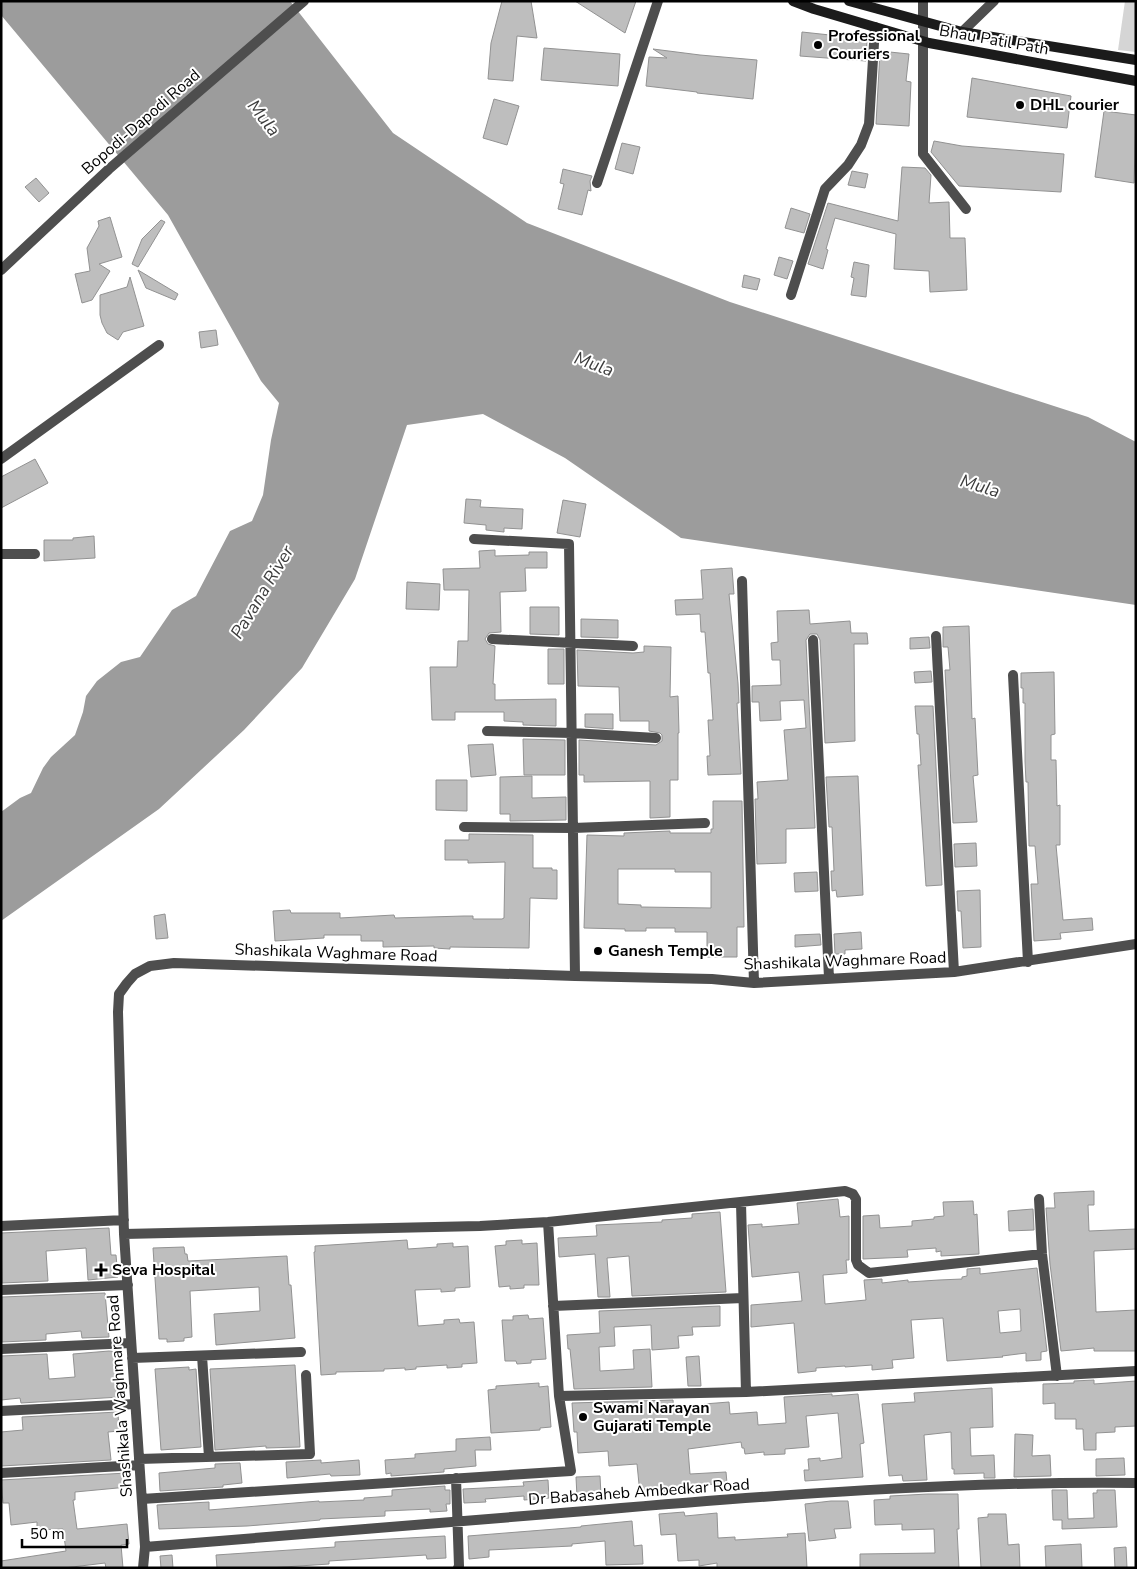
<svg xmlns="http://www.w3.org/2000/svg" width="1137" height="1569" font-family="'Nunito Sans',sans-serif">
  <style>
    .green { fill: #d5d5d5 }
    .water { fill: #9c9c9c }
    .building { fill: #bebebe; stroke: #929292; fill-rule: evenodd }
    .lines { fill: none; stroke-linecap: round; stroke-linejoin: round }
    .minor { stroke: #4e4e4e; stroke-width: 10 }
    .tertiary { stroke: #4e4e4e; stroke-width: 10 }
    .secondary { stroke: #1b1b1b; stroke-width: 10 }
    .poi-dot { fill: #000; stroke: #fff; stroke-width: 2 }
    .labels { text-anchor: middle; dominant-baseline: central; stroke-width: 4; stroke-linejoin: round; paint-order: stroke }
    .poi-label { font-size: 16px; font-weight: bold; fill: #000; stroke: #fff; text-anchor: start }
    .street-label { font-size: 16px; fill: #000; stroke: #fff }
    .water-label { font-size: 18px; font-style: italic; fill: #3d3d3d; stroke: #fff }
  </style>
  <rect width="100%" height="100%" fill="#fff"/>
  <path class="green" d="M1125 1H1136V52L1118 50Z"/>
  <path class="water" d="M1 1H290L393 133 527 223 730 302 1088 417 1136 442V605L681 538 565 458 483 414 407 425 355 579 302 668 244 730 159 809 1 921V812L20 798 31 793 43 768 51 757 75 735 83 712 86 696 97 681 121 662 140 657 172 610 196 596 230 531 252 521 263 495 271 440 279 403 261 381 168 215 1 15Z"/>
  <path class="building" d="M502 1H531L537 38 517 36 513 81 488 79 491 43Z
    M575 1H636L625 33Z
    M802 32 867 39 866 61 800 56Z
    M544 48 620 54 618 86 541 80Z
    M653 49 700 55 757 60 753 99 697 93V92L646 86 649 57 667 58Z
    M880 51 909 54 906 81 911 82 909 126 876 124Z
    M972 78 1071 96 1067 128 967 117Z
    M494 99 519 106 507 145 483 138Z
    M1104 111 1136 115 1134 183 1095 177Z
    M934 141 962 146 1064 154 1061 192 959 186 931 152Z
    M622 143 640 147 633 174 615 169Z
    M902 167 925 168 931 175 929 203 949 202 950 238H965L967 290 930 292 929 271 894 269 896 234 835 218 826 249 828 250 823 269 808 264 828 203 898 221Z
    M563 169 592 176 590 181 591 191 588 190 582 215 558 209 564 184 560 183Z
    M852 171 868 174 865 188 848 185Z
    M36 178 49 193 39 202 25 187Z
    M791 208 810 214 804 233 785 228Z
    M110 217 122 257 99 264 110 271 92 300 82 303 75 274 90 271 87 248 99 226 98 221Z
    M161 220 165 222 138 267 132 264 142 239Z
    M779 257 793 261 787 279 774 275Z
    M854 262 869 265 866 297 851 295 854 278 851 277Z
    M138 270 178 294 175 300 146 288Z
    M744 275 760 279 757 290 742 287Z
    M130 277 144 326 123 332 118 340 107 333 102 323 100 315V295L127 287Z
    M216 330 218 345 201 348 199 332Z
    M35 459 48 483 1 508V477Z
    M466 499 481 500 480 507 523 509 522 529 504 528V532L486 530V525L464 523Z
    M563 500 586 504 580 537 557 533Z
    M94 536 95 558 44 561V540H73V538Z
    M495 550V556L529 555V552H547V568H525L526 591 500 592 501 632 489 633 485 639 488 644 495 646 493 684H495V700L556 699V726L523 725V722L504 721V712H455V720H432L430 667H457L458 641H468L469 590H444L443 569 480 568 479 551Z
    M732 568 734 594H729L738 683 739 703H737L741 774 708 775 707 756H710L708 720H713L710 673H708L705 632H701L700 614 676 615 675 600 703 599 701 570Z
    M407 582 440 584 439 610 406 609Z
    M530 607H559V635L530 634Z
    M809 610 810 624 850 621 851 633H867L868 644H854L855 741 825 743 820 640 817 634H810L806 640 815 828 786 829V863L757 864 755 799H758L757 782 788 780 784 730 806 728 804 700 780 701 781 720 760 721 759 702H752V686L781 685 780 660H772L771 643 778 642 777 611Z
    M581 619 618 620V638L581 637Z
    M969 626 972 719 975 718 978 775 973 776 977 822 953 823 945 670H950L948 647H943V627Z
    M929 637 930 648 910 649V638Z
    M644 646 671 647 670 697 678 696 679 733H678V780H670V817L650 818V781L584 782V775H579V740L656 745 662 741V735L660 733 649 731V721H620L619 687 578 686V684L577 650 633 653 644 652Z
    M548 649H564V684H548Z
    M931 671 932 682 915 683 914 672Z
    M1054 672 1055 734 1051 735V760H1056L1057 806 1060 805V845H1056L1063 920 1092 918 1093 930 1060 933 1061 939 1034 941 1031 884H1038L1035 846H1029L1028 782H1026L1025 761V703H1023V688H1021V673Z
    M915 706H933L942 885 926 886 918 765H921L919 734H917Z
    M585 714H613V729L585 727Z
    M523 739 565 740V775H524Z
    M493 744 496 775 471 777 468 745Z
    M532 776V798L566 797V820L510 821V814H500V777Z
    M858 776 863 895 837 897 836 890 832 891 831 871H834L832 827H829L826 777Z
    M436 780H467V811L436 810Z
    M713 801H742L744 927H737V957H707V932H675V928H646V931H625V929L584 928 587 835 624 836V833L670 831V833H711V829H713ZM618 869H675V872H711V908L641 907V905L618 904Z
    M469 834 533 835V868H552V870H557V899L530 898 529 948 450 947V949L434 948V946L383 947V941H361V935H324V938L275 941 273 911 290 910 291 913H340V918L394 915 395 918 464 916H473V919H502L504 918 505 862 468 863V860H445V840H469Z
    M976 843 977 866 955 867 954 844Z
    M817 872 818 891 795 892 794 873Z
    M980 890 981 947 963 948 961 911H958L957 891Z
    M165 914 168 938 156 939 154 916Z
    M861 932 862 949 845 950V954H835L834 934Z
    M820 934 821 945 795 947V935Z
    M1094 1191V1205H1088L1089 1231 1136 1229V1249L1094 1251V1256L1096 1312 1136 1310V1351H1094V1348L1061 1351 1050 1264 1046 1208H1055L1054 1193Z
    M838 1199 840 1217 849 1216V1260H846L847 1273 823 1275 825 1304 866 1300 864 1280 882 1279V1283L908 1280V1282L939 1280 962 1279V1277L967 1276V1269L980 1268V1274L1037 1268 1047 1351 1041 1352V1360L1026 1361V1353L1002 1356 1003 1357 947 1361 943 1318 911 1320 914 1358 892 1360 893 1368 872 1370V1365L845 1367V1366L816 1368V1371L798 1373 794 1323 751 1327V1305L802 1301 799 1272 752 1277 748 1225 762 1224V1227L799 1224 797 1203ZM1020 1309 1021 1331 1000 1333 998 1311Z
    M973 1201 974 1215 977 1214 979 1254 941 1256V1251L936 1252V1248L907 1250 908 1257 863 1259V1216L879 1215 880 1228 912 1226V1221L934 1219V1217L944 1216 943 1202Z
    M1033 1209 1034 1230 1009 1231 1008 1211Z
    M720 1212 726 1292 632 1296 629 1256 607 1258 610 1297H598L595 1254 559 1257 558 1238 597 1236 596 1225 662 1222V1220L692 1218V1214Z
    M109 1228 111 1255H116L118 1277 88 1280 86 1248 46 1251 48 1281 2 1283 1 1233Z
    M407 1240 408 1249 437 1247V1244L453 1243V1247L468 1246 470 1287 455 1288V1291L441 1292V1289L415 1290 418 1326 444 1324V1320L459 1319 460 1323 474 1322 477 1363 462 1364V1367L447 1368V1365L416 1367V1369L405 1370V1368L384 1369V1371L336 1372V1374L321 1375 314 1252H315V1246Z
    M522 1240V1244L537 1243 539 1285H524V1288L510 1289V1286L499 1287 495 1246 506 1245V1241Z
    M184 1247 185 1254H187L188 1261 287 1256 289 1285H291L295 1338 216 1345 214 1314 260 1311 259 1287 190 1291 192 1337 184 1338V1341L167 1342V1339H159L153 1248Z
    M105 1293 109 1337 82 1338 81 1331 46 1334V1340L2 1342V1297Z
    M720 1306V1326L692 1327 693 1335 678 1336 679 1348 652 1350 651 1325 614 1327 615 1346 599 1347 600 1371 634 1369 633 1350 650 1349 652 1387 574 1389 570 1349H568L567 1335 600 1333 599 1311Z
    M528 1315 529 1319 543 1318 546 1359 531 1360V1363L517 1364 516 1361H505L502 1320H513V1316Z
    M109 1351 117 1352 120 1397 21 1403 20 1398 1 1400V1356L47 1354 49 1379 75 1377 73 1354Z
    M699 1356 701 1386H688L686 1357Z
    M295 1365 300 1447 266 1448V1446L215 1450 210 1369Z
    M189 1367V1370L196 1369 201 1447 161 1450 155 1369Z
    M1094 1380V1384L1136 1381V1426L1115 1427V1432L1096 1433V1450H1084L1083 1429H1076V1419H1055V1403L1043 1404V1384L1074 1383V1381Z
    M539 1383V1387L548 1386 551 1427 540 1428V1430L491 1433 488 1390 496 1389V1386Z
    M992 1388 993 1427 970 1428 971 1456 994 1455 995 1478H984V1473L954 1474V1469H952L951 1432 924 1435 927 1480 903 1481 902 1475 889 1476 882 1404 915 1402 914 1393Z
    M832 1394V1396L858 1394 864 1443 860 1444 863 1477 805 1481 804 1470H809L808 1459 820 1458V1461L842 1458 838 1413 806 1416 809 1447 785 1449V1454L764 1455V1452L745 1454 744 1448H742L741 1442 688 1449 690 1474 726 1472 727 1483 691 1486 692 1488 640 1494 637 1464 609 1466 608 1451 578 1453 577 1432H574L572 1403 673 1400 674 1413 705 1411 704 1404 729 1402 730 1414 757 1412 758 1425 786 1423 784 1397Z
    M118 1412 119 1431 108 1432 111 1460 1 1466V1432L23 1430 22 1417Z
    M1015 1434 1033 1435 1032 1456 1050 1455 1051 1476 1014 1477Z
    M490 1437 491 1450H475L476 1466 444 1469V1472L391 1476V1473L386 1474 385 1460 415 1458V1454L456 1451V1439Z
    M1124 1458 1125 1475 1096 1476V1459Z
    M321 1460V1463L359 1460 360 1475 331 1476 330 1474 287 1478 286 1462Z
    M240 1463 242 1483 223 1485V1487L160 1491 159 1473 215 1468V1464Z
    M127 1473 128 1487 75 1492V1500H73L77 1529 127 1524 129 1544 121 1545 123 1568H106L105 1563 64 1568H1V1561L66 1551 63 1529 37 1530V1522L11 1525 9 1503H3L1 1480Z
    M600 1476 601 1495 577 1497 576 1477Z
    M548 1480 549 1498 524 1500V1496L485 1499 486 1502 464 1503 463 1489 524 1486 523 1482Z
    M445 1486V1490H450V1504H446L447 1511 430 1512V1509L385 1511V1516L320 1519V1520L298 1522 247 1526 159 1529 157 1505 209 1502V1510L319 1501V1502L364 1500V1498L392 1496V1490Z
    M1052 1490H1067L1068 1519 1094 1518 1093 1493H1097V1490H1115L1117 1527 1062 1529V1520H1053Z
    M928 1494H958L959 1529H957L959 1568H860V1554L935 1553 934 1529 902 1530V1524L875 1525 874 1500 890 1499V1496Z
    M831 1501H848L851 1528 834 1529 836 1538 809 1541 805 1504Z
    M684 1512 685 1516 717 1513 718 1538 735 1537V1540L788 1537 787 1534 805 1533 807 1568H717V1563L699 1566V1560L678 1561 676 1534 661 1535 659 1514Z
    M988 1514H1006L1008 1545 1019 1544 1020 1568H981L978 1518 988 1517Z
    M632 1521 634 1546 642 1545 643 1564 606 1565 605 1541 572 1544V1546L489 1550V1557L469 1559 468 1536 581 1527V1526Z
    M445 1536 446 1558 427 1559 426 1555 329 1561V1564L269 1568H217L216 1555 335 1547V1542Z
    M1081 1544 1082 1568H1046L1045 1546Z
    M1126 1547 1127 1568H1115L1114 1548Z
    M172 1555 173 1568H161L160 1556Z"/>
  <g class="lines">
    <path class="minor" d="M923 1V154L966 209
      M962 32 994 1
      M597 183 658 1
      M791 295 825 189 848 165 861 145 869 124 875 27
      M1 459 159 345
      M474 539 569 544 575 976
      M1 554H35
      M742 581 754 983
      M936 636 954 972
      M492 639 633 646
      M813 640 829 978
      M1013 675 1028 962
      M487 731 572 733 656 738
      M464 827 573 828 705 823
      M1039 1199 1042 1254 1057 1376
      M741 1203 746 1392
      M1 1226 124 1220
      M124 1234 480 1226 548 1222 845 1191 853 1194 856 1199V1260L858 1265 869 1273 1042 1254
      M1 1290 128 1285
      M553 1306 743 1298
      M1 1349 131 1343
      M202 1356 209 1457
      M132 1358 301 1352
      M559 1396 746 1392 1136 1371
      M1 1411 135 1404
      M139 1459 310 1454 306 1375
      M1 1473 139 1465
      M456 1478 459 1566 458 1568
      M142 1499 571 1471 559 1396 548 1222
      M145 1547C296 1535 447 1522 598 1510 776 1495 956 1481 1136 1483
      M143 1568 145 1547 124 1234 118 1012 119 994 127 983 135 974 150 966 174 963 575 976 712 979 754 983 954 972 1136 944"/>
    <path class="tertiary" d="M1 270 109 169 304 1"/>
    <path class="secondary" d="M793 1 814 9 929 43 1136 81
      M849 1 962 32 1136 60"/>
  </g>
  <g class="poi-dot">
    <circle cx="818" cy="45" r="5"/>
    <circle cx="1020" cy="105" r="5"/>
    <circle cx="598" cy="951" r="5"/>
    <path d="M98.5 1262.5h5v5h5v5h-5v5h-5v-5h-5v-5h5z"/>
    <circle cx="583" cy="1417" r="5"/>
  </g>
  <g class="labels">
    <g class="poi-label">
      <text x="828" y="36">Professional<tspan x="828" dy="18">Couriers</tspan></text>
      <text x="1030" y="105">DHL courier</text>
      <text x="608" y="951">Ganesh Temple</text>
      <text x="112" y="1270">Seva Hospital</text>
      <text x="593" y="1408">Swami Narayan<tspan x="593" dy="18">Gujarati Temple</tspan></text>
    </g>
    <g class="street-label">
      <text transform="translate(994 40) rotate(10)">Bhau Patil Path</text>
      <text transform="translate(141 122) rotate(-41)">Bopodi-Dapodi Road</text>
      <text transform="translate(336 953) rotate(2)">Shashikala Waghmare Road</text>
      <text transform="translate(845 961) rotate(-2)">Shashikala Waghmare Road</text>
      <text transform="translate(120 1396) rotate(-94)">Shashikala Waghmare Road</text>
      <text transform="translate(639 1492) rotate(-4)">Dr Babasaheb Ambedkar Road</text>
    </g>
    <g class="water-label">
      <text transform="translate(264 118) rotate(52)">Mula</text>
      <text transform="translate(594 364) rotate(20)">Mula</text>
      <text transform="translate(980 486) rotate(17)">Mula</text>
      <text transform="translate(262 592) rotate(-59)">Pavana River</text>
    </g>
  </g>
  <rect width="1137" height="1569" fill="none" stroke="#000000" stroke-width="5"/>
  <path d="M22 1539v8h105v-8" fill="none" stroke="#000000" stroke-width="2.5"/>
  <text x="30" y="1539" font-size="15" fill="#000000" stroke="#ffffff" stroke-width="4" paint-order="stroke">50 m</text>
</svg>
